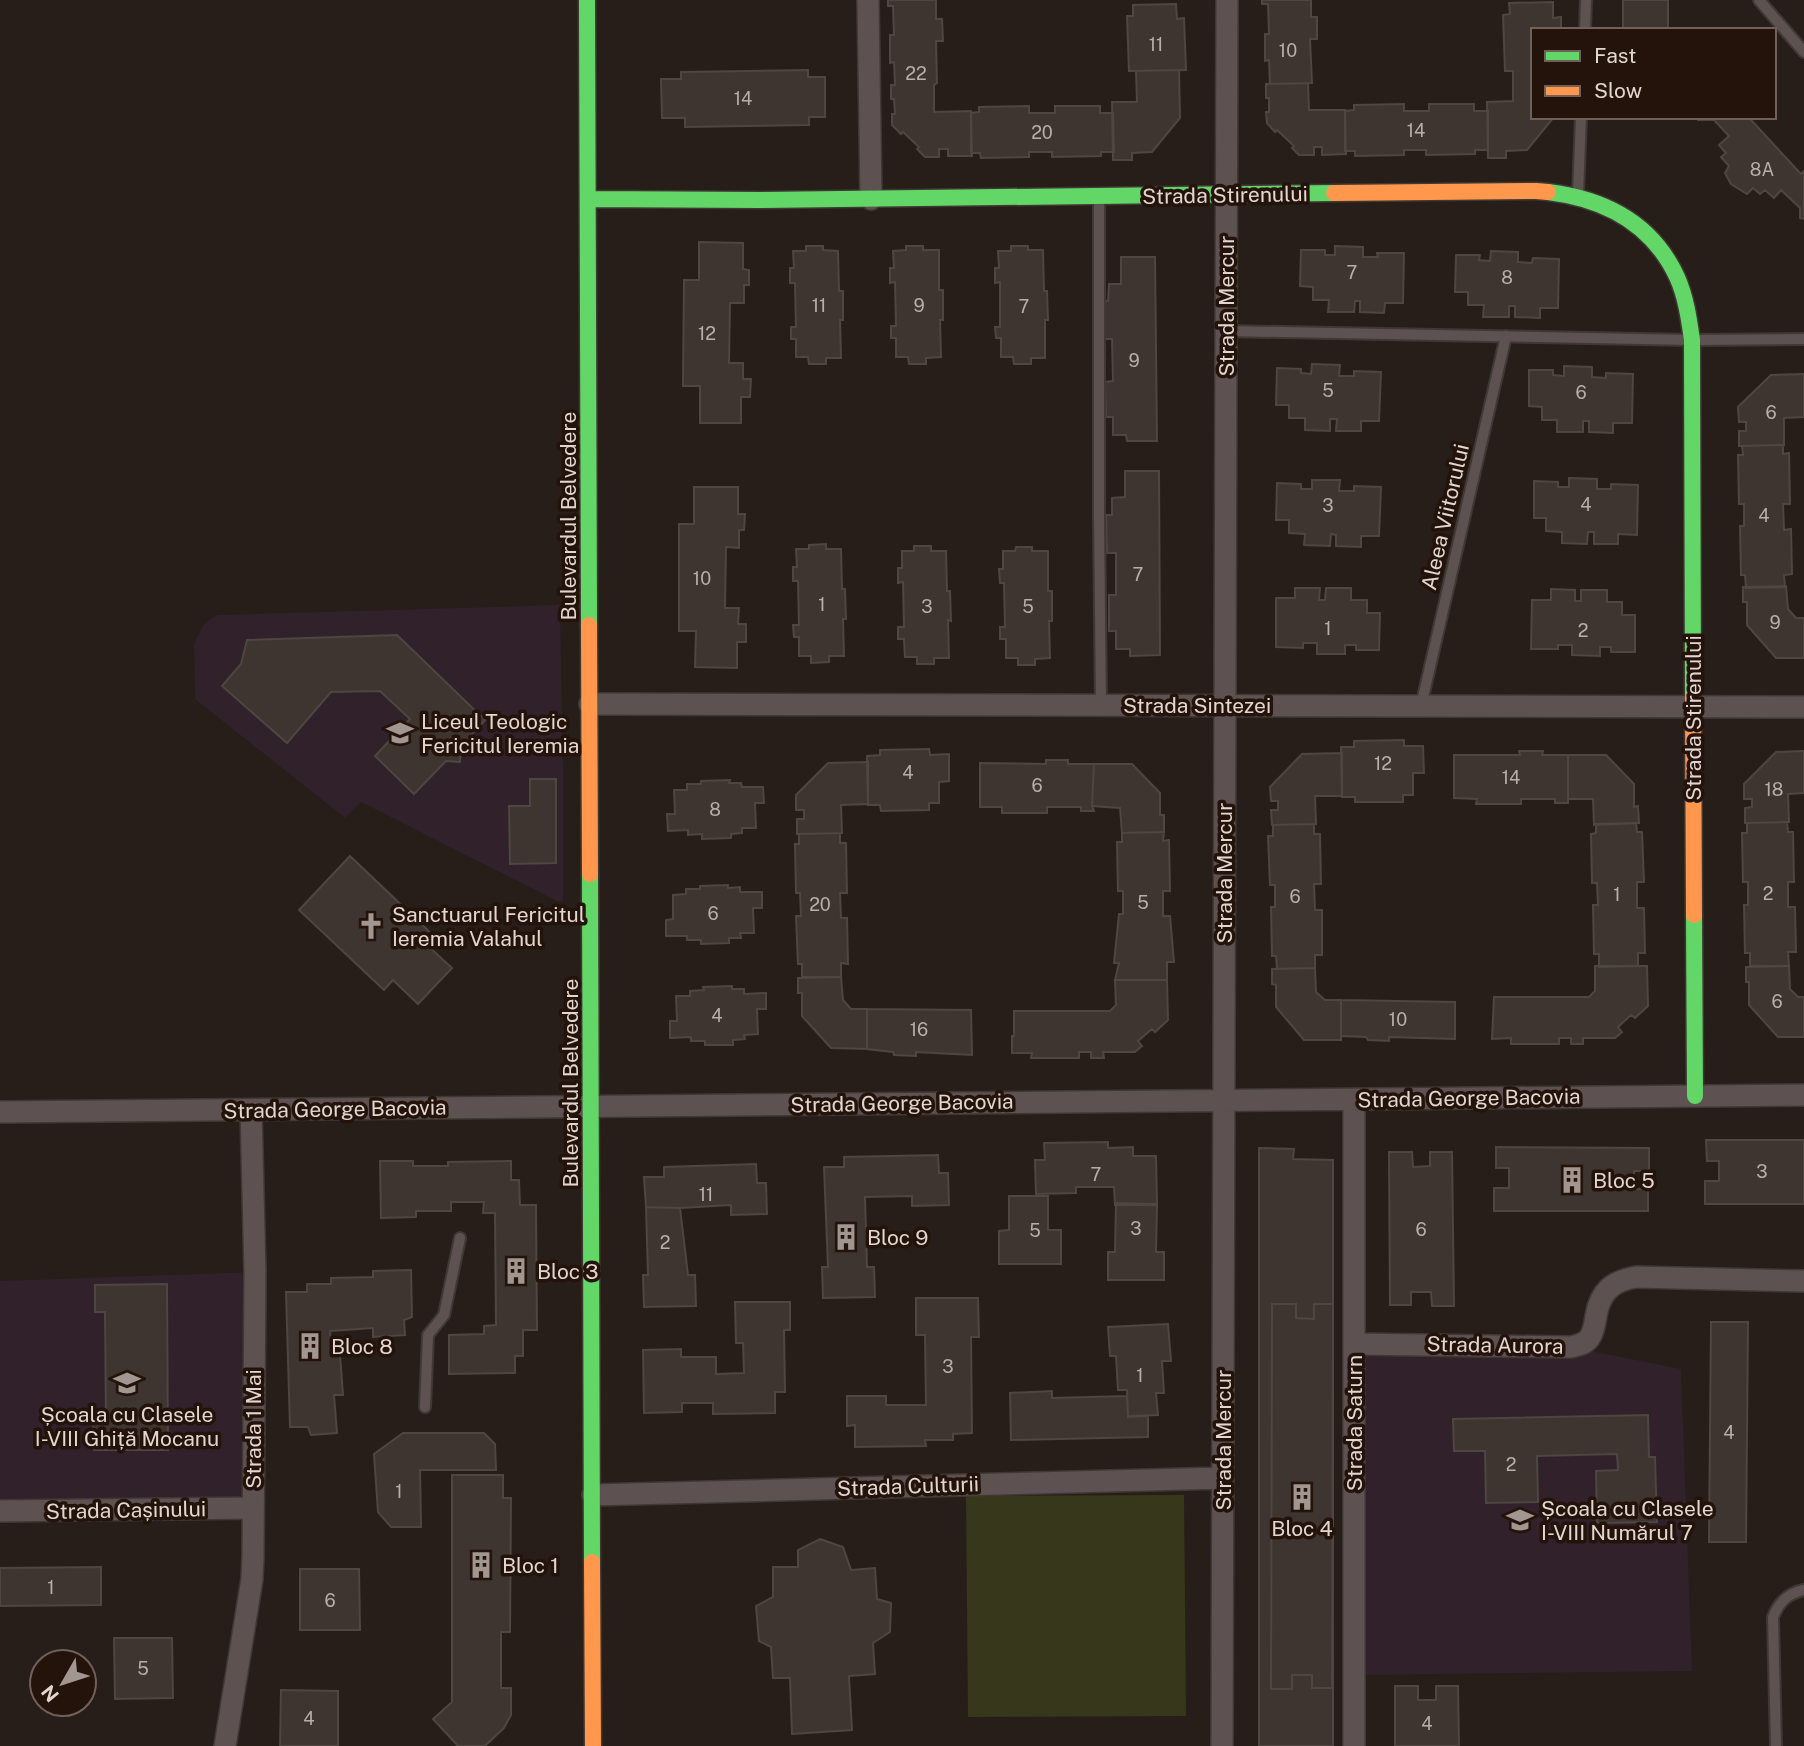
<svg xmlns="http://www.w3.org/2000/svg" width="1804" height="1746" font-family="'Public Sans',sans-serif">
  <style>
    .education { fill: #30212b }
    .green { fill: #37371c }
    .building { fill: #3e3530; stroke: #4e4641; stroke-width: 2 }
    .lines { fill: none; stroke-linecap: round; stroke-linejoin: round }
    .lane-casing { stroke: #403933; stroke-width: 14 }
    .street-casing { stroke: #403933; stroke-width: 24 }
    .fast-casing { stroke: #403933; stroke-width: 19 }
    .slow-casing { stroke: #403933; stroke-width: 19 }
    .lane { stroke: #5d5152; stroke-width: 10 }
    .street { stroke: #5d5152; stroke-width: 21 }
    .fast { stroke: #63d668; stroke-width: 16 }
    .slow { stroke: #ff974d; stroke-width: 16 }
    .labels { text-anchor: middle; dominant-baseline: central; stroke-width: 7; stroke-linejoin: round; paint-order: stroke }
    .number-label { font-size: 18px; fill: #b9aea8 }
    .street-label { font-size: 21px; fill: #e2d6d0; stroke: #23130a }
    .poi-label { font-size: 21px; fill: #e2d6d0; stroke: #23130a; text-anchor: start }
  </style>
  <rect width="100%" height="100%" fill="#271e19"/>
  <path class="education" d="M560 605 563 766V901H557L361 802 345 818 195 699 194 644 202 627 210 619 218 615Z
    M255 1272 253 1486 235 1500 0 1501V1281Z
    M1354 1344 1571 1347 1681 1369 1692 1671 1354 1675Z"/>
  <path class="green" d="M1184 1495 1186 1716 968 1717 966 1496Z"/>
  <path class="building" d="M888 0H936V19H942L943 41H936L937 83 934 85V112L971 111 972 156H948V149H939V157H925L917 149 919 147 903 132 901 134 892 125V114H895L894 99H891V85H895L894 62 890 63V35H894L893 6H888Z
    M1262 0H1311V17H1317V39H1310L1312 83 1270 84 1269 60 1265 61V34H1269L1268 4H1262Z
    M1623 0H1668V30H1623Z
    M1553 2V18L1561 17V30H1533V117H1554L1527 150 1506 151V158H1488L1487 102 1513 101V71H1505L1503 15 1510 14 1509 3Z
    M1176 4 1177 19 1184 18 1186 70 1129 71 1127 16H1133V5Z
    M808 70V77H825V117H809V125L685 127V118H662L661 79H681V72Z
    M1179 70 1180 118 1152 152 1132 153V160H1113L1112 102H1137L1136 71Z
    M1308 83 1309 110H1345L1346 154 1322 155V147H1314V155H1299L1292 148 1294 146 1277 130 1275 132 1267 123 1266 112H1269V98H1266V84Z
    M1404 104V111H1429V104H1474V111H1488V150H1475V154L1426 155V150H1404V155L1355 156V151H1345V111L1354 110V105Z
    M1029 106V113H1055V106H1100V113H1113L1114 152H1101V156L1052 157V152H1029V157L981 158 980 153H971V113L979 112V107Z
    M1698 117H1754L1751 120 1801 174 1804 171V219L1800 218V208L1781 190 1774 198 1765 190 1760 194 1753 188 1747 194 1731 184 1725 173 1729 166 1721 157 1726 153 1719 145 1729 136 1714 120H1698Z
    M699 242 743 243V269L749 270V285H744V303H730L729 363H743V379H751L750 397H741V423H700V386H683L684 280H699Z
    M806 246H823V250L838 251 839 291H843V320H840L841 358H826V364H809L808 357H796V339H791V327H796L795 283H790V268H794L793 251H806Z
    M906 246H923V250H939V290H943V320H940L941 357 926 358V364H909L908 357H896V338H891V326H896L895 282 890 283V268H894L893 251 906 250Z
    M1011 246H1028V250H1043L1044 291H1047L1048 320H1045V358H1031V364H1014L1013 357H1001V338H996L995 327H1000V282L995 283V268H999L998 251H1011Z
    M1335 246 1363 247V257H1378L1377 253H1404L1403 303H1385L1384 313 1360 312V301H1355L1354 312H1328L1329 300H1313V287L1300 286 1301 250H1325V255H1335Z
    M1491 251 1518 252V262L1532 263 1533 258 1559 259 1558 308H1540V318L1515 317V306H1509V317H1483L1484 305H1468V292H1455L1456 255H1480L1479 260 1490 261Z
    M1121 257H1155L1157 441H1127L1126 435H1113V417H1106L1105 382 1113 381 1112 339H1103V301H1108L1109 284H1121Z
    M1312 364 1340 365 1339 376H1354V371L1381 372 1379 421H1361V431H1336L1337 419H1330V431L1305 430V418H1289V405H1276L1277 368 1301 369V373L1311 374Z
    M1564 366 1592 367V377L1606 378V373L1633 374 1632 423H1613V433L1589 432V421H1583V432H1557V420H1542V407L1529 406V370H1553V375L1564 376Z
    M1804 374V417L1784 418V445L1739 446V431H1746V422H1739L1738 407 1771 375Z
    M1783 445V454L1789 453 1790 504H1783L1784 530 1791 529 1792 574 1784 575 1785 587 1746 588 1745 575H1741L1740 526H1744V504H1739L1738 455H1743L1742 446Z
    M1125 471H1159L1160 655 1130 656V649H1116V631H1109V595H1116V553H1107L1106 515H1112V498L1125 497Z
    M1569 478 1597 479V489H1611V484L1638 485 1637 535 1618 534V544H1594V532H1588L1587 544 1562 543V532L1546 531V518H1534V481L1558 482V487H1569Z
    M1312 480H1340L1339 491H1354V486L1381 487 1379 536H1361V547L1336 546V535L1331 534 1330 546 1304 545 1305 534 1289 533V520H1276L1277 483 1301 484V489H1312Z
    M694 487H738V514H745L744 530H739V548L726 547 725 608H739L738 624H746V642H737V668L695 667 696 631H679V524H694Z
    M826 544V549H841L842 589H845L846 619H843L844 656H829V662L811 663V656H799V637H794L793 625H799L798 581H793V567H797L796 549H809V545Z
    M914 546H931V551H946L947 591H950L951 621 948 620 949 658H934V664H917V657H905L904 639H898V627H904L903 582 898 583V568H902V551H914Z
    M1016 547H1032V551H1048V591H1052V621H1049L1050 658 1035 659V665H1018V658H1006V639H1000V627H1005L1004 583H1000L999 569H1003V551H1015Z
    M1786 586 1788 609 1796 618H1804V658H1776L1747 625V602H1743V587Z
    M1295 588H1320L1319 600H1325L1326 588H1351V600H1367V613H1380L1379 650H1356V645H1345V654H1317V643H1303V648L1276 647V598H1295Z
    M1551 589 1575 590V601H1581V590H1607V602H1622V615H1635V652H1611V647H1600V656L1572 655V645H1558V649H1531L1532 600H1551Z
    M397 635 485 720 461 746 460 762 446 761 414 794 375 756 410 719 380 691 331 692 287 743 222 686 241 664 247 640Z
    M1404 740V746H1423L1424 773H1413V795H1403V802H1355V797H1342L1341 747H1354V741Z
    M929 749 930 755 949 754V781L939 782V803H929V810L881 811 880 805H868L867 756 880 755V750Z
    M1519 751H1543L1542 755H1568V803H1555V799H1521V804H1476L1477 799 1454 798V755H1520Z
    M1804 751V793L1788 794 1789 822 1745 823V808L1752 807V799H1744V784L1776 752Z
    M1342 753V796H1315L1316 824 1272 825 1271 810H1278V801H1271L1270 787 1302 754Z
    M1568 755H1606L1634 784V807L1638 806 1639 823 1594 825 1593 799H1568Z
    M1046 760H1068V764H1094L1092 806 1094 811H1081V807H1047V813H1002V807H980V763L1046 764Z
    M868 762V804L841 805 842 833 797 834V819H804V810H796V795L828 763Z
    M1094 764H1132L1160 793V815H1164V832L1122 833 1120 808 1092 806Z
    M530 779H556V863L510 864 509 806H530Z
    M730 780 729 783H741L742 787H763L764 803H755L756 828H742V833L731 834V838L702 839V834L688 835V830L668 831 667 814H675L674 790H687V784H701V781Z
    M1787 822 1788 832H1793L1794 882H1788V907H1795L1796 952H1788L1789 966H1750V953H1745L1744 905H1748V882H1743L1742 833H1747V823Z
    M1636 823 1637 832H1642L1644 882H1637V908H1644L1645 953H1638V966L1599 967V954H1594L1593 905H1598L1597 883H1592L1591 834 1596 833V824Z
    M1314 824V834H1320L1321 884H1314L1315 910H1322V955H1315V968L1277 969 1276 956H1272L1271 907H1275V885H1270L1268 836H1273V825Z
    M1164 832 1163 841 1169 840 1170 891H1163V916H1170L1174 962H1167V980H1115L1119 963H1114L1119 914H1123V891H1118L1117 842H1122V833Z
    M840 833V843H846L847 893H840L841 918H847L848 964 841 963V977H802V964H798L796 916H801L800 893H796L795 844H799V834Z
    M350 856 435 937 427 945 452 968 418 1004 393 980 384 990 299 910Z
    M728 885V888L740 887V892H762V908H753L754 933H740L741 938H729V943L701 944V940H687V936H666V920L673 919V895L686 894V889H700V886Z
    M1595 966H1647L1648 1006 1635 1018 1631 1015 1618 1027 1622 1032 1615 1038H1583V1044H1571V1038H1559V1044H1511V1038L1492 1039 1494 997H1589L1595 991Z
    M1789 966 1790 989 1798 997H1804V1037H1778L1749 1005V982H1746V967Z
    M1315 968 1316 992 1325 1000H1341V1040H1304L1276 1007V985L1272 984V969Z
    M841 977 843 1000 851 1009H867V1049L831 1048 802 1016V993H798V978Z
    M1115 980H1167L1168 1020 1155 1032 1152 1029 1138 1041 1142 1046 1135 1052H1103L1104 1058H1091V1052H1079V1058H1031L1032 1053H1012V1036H1014V1011H1110L1116 1005Z
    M732 986V989H744V994L766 993V1009H757L758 1034 744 1035 745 1039 733 1040V1045H705V1041H691V1037L670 1038V1021H677L676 996H690V991L704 990 703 987Z
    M1341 1000 1455 1002V1039L1389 1037V1041L1368 1040 1366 1037 1341 1036Z
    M867 1009 971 1010 972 1055 916 1052V1056L894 1055 893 1052 867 1049Z
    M1706 1140H1804V1204H1705V1181H1719V1161H1707Z
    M1108 1142V1148L1133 1147V1156H1156L1157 1205H1115L1114 1187H1076V1193L1036 1194 1035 1160H1045L1044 1143Z
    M1496 1147 1649 1148V1171H1634V1189H1648V1211H1494V1188H1509V1168H1496Z
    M1259 1148 1294 1149 1293 1159 1333 1160V1746H1259Z
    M1389 1152H1412L1413 1167 1430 1166V1152H1452L1454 1306H1432L1431 1292H1411V1305H1390Z
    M938 1155 939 1173H948L949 1205 912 1206V1196L865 1197 867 1267H874L875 1297 823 1298 822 1267H828L824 1167H844V1157Z
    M380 1161H413V1166H448V1162L511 1161V1180H519L520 1205H536L537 1330H523V1356H515V1373L449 1374V1335L484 1334V1326L496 1325 495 1213H483L484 1202H451V1211H416V1217L381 1218Z
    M756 1164 757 1183H766L767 1214 731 1215V1205L680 1208 646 1207 644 1177H664V1167Z
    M1009 1196H1048V1230H1061V1264H999V1231L1009 1230Z
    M1116 1203 1157 1204 1156 1252H1164V1280H1108V1252H1115Z
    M646 1207 680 1208 688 1275H695L696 1306 644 1307 643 1275H648Z
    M411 1270 412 1317 404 1320 405 1335 373 1337V1328L330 1331 332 1355H340L343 1395H334L337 1433 311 1435 308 1427H290L286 1292H307V1284H331V1278L373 1277V1271Z
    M167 1284 168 1450H94L93 1422H106L105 1312H95V1285Z
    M916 1298H978L979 1337H971L972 1433 953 1434V1440H925L926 1446 855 1447V1425L847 1426V1396H886V1405H926L925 1335H916Z
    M735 1302H790V1330H784L785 1392H775V1413L713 1414V1403H682V1412L644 1413 643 1350 681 1349V1357H716V1374L744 1373 743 1343H736Z
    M1272 1304H1296V1318L1314 1319V1304H1333L1332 1688H1312V1675H1292V1689H1271Z
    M1711 1322H1748L1746 1542H1709Z
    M1168 1324 1171 1361H1162L1164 1393H1156L1158 1415 1128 1416 1127 1390H1118L1116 1356H1110L1108 1327Z
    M1052 1391V1398L1127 1396 1128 1417 1148 1416V1437L1011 1440 1010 1393Z
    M1648 1415 1649 1457H1655L1657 1522 1597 1523 1596 1471 1618 1470 1617 1454 1537 1456 1538 1502 1486 1503 1485 1451H1454L1453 1419Z
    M403 1433H484L495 1444 496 1470H420L421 1527H391L378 1512 374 1454Z
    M452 1475H503V1498H511L510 1632H501V1688H511V1715L504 1728 485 1746H458L433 1719 452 1702Z
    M820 1539 843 1547 851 1570 875 1568 877 1599 891 1603 890 1632 873 1643 875 1674 849 1676 852 1730 792 1734 790 1678H773L771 1647 759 1641 756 1606 773 1597V1567H798V1550Z
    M101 1567V1605L0 1606V1568Z
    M300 1569H359L360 1630H300Z
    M114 1638H172L173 1698 115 1699Z
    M1395 1686H1418V1700H1436V1686H1458L1459 1746H1395Z
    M281 1690 338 1691V1746H280Z"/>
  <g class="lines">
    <defs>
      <path id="lane" d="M1759 0 1804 52
        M1585 30 1586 0
        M1578 194 1581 117
        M1099 199V519L1101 705
        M1226 331 1692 340 1804 339
        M1421 706 1506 336
        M425 1407 428 1335 444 1315 460 1238
        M1776 1746 1773 1617C1779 1602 1788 1593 1804 1590"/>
      <path id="street" d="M868 0 871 199
        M590 704 1804 707
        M1354 1099V1746
        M0 1112 1804 1095
        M1354 1344 1571 1347C1578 1345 1586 1344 1590 1337 1594 1331 1595 1322 1596 1316 1600 1292 1612 1281 1636 1277L1804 1281
        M593 1495 1223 1478
        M0 1511 253 1508
        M225 1746 252 1579 253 1556 255 1272 251 1110
        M1222 1746 1227 0"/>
      <path id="fast" d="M587 0 589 625
        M1548 192C1605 199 1652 223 1677 277 1686 297 1689 319 1692 340L1693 698
        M588 199 760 200 1334 193
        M590 874 592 1562
        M1694 915 1695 1096"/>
      <path id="slow" d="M1334 193 1536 191 1548 192
        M589 625 590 874
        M1693 698 1694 915
        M592 1562 593 1746"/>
    </defs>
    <use href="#lane" class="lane-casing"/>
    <use href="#street" class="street-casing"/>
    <use href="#fast" class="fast-casing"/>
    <use href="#slow" class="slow-casing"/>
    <use href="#lane" class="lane"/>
    <use href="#street" class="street"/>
    <use href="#fast" class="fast"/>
    <use href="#slow" class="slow"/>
  </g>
  <defs>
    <symbol id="school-bare" viewBox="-9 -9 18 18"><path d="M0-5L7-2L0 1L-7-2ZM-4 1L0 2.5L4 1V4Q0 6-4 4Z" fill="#a19690" stroke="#23130a" stroke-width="2.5" paint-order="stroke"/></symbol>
    <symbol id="church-bare" viewBox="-9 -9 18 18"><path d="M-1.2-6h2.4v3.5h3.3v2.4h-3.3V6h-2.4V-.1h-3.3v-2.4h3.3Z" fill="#a19690" stroke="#23130a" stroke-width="2.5" paint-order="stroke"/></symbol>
    <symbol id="building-bare" viewBox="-9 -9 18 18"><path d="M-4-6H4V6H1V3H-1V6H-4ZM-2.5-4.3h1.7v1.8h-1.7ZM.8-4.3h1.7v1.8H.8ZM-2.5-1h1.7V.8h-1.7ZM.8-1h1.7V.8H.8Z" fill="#a19690" stroke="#23130a" stroke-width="2.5" paint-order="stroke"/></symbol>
  </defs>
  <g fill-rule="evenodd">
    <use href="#school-bare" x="381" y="714" width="38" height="38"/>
    <use href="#church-bare" x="352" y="907" width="38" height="38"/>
    <use href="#building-bare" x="1553" y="1161" width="38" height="38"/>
    <use href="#building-bare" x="827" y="1218" width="38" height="38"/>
    <use href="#building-bare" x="497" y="1252" width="38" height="38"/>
    <use href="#building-bare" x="291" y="1327" width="38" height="38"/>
    <use href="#school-bare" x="108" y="1364" width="38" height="38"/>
    <use href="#building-bare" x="1283" y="1478" width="38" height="38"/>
    <use href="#school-bare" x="1501" y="1501" width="38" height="38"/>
    <use href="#building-bare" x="462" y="1546" width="38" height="38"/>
  </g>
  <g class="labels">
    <g class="number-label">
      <text x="1156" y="44">11</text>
      <text x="1288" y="50">10</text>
      <text x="916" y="73">22</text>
      <text x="743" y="98">14</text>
      <text x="1416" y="130">14</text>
      <text x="1042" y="132">20</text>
      <text x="1762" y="169">8A</text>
      <text x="1352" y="272">7</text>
      <text x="1507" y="277">8</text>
      <text x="819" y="305">11</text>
      <text x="919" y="305">9</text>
      <text x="1024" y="306">7</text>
      <text x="707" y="333">12</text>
      <text x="1134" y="360">9</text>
      <text x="1328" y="390">5</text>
      <text x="1581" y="392">6</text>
      <text x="1771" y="412">6</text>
      <text x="1586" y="504">4</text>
      <text x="1328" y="505">3</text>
      <text x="1764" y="515">4</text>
      <text x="1138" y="574">7</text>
      <text x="702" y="578">10</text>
      <text x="822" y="604">1</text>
      <text x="927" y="606">3</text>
      <text x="1028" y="606">5</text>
      <text x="1775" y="622">9</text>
      <text x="1328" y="628">1</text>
      <text x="1583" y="630">2</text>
      <text x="1383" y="763">12</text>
      <text x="908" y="772">4</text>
      <text x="1511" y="777">14</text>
      <text x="1037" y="785">6</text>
      <text x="1774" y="789">18</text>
      <text x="715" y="809">8</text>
      <text x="1768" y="893">2</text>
      <text x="1617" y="894">1</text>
      <text x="1295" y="896">6</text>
      <text x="1143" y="902">5</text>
      <text x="820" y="904">20</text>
      <text x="713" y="913">6</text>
      <text x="1777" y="1001">6</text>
      <text x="717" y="1015">4</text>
      <text x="1398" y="1019">10</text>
      <text x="919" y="1029">16</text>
      <text x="1762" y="1171">3</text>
      <text x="1096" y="1174">7</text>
      <text x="706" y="1194">11</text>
      <text x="1136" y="1228">3</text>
      <text x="1421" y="1229">6</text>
      <text x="1035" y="1230">5</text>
      <text x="665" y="1242">2</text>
      <text x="948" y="1366">3</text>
      <text x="1140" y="1375">1</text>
      <text x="1729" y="1432">4</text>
      <text x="1511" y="1464">2</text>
      <text x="399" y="1491">1</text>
      <text x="51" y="1587">1</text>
      <text x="330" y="1600">6</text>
      <text x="143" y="1668">5</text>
      <text x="309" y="1718">4</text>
      <text x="1427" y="1723">4</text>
    </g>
    <g class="street-label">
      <text transform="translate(1225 195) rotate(-1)">Strada Stirenului</text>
      <text transform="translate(1226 306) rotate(-90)">Strada Mercur</text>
      <text transform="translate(568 516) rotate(-90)">Bulevardul Belvedere</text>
      <text transform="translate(1445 517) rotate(-77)">Aleea Viitorului</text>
      <text x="1197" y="705">Strada Sintezei</text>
      <text transform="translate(1693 718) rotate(-90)">Strada Stirenului</text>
      <text transform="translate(1224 873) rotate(-90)">Strada Mercur</text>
      <text transform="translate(570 1083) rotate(-90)">Bulevardul Belvedere</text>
      <text transform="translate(1469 1098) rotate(-1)">Strada George Bacovia</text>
      <text transform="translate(902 1103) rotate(-1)">Strada George Bacovia</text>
      <text transform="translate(335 1109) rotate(-1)">Strada George Bacovia</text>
      <text transform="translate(1495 1345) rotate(1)">Strada Aurora</text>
      <text transform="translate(1354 1423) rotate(-90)">Strada Saturn</text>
      <text transform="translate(253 1429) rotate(-90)">Strada 1 Mai</text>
      <text transform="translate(1223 1440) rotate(-90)">Strada Mercur</text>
      <text transform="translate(908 1486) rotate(-2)">Strada Culturii</text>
      <text transform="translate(126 1510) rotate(-1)">Strada Cașinului</text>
    </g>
    <g class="poi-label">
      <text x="421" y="721">Liceul Teologic<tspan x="421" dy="24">Fericitul Ieremia</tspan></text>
      <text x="392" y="914">Sanctuarul Fericitul<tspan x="392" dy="24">Ieremia Valahul</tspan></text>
      <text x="1593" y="1180">Bloc 5</text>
      <text x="867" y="1237">Bloc 9</text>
      <text x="537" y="1271">Bloc 3</text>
      <text x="331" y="1346">Bloc 8</text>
      <text x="127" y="1414" text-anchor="middle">Școala cu Clasele<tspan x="127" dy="24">I-VIII Ghiță Mocanu</tspan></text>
      <text x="1541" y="1508">Școala cu Clasele<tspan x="1541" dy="24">I-VIII Numărul 7</tspan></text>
      <text x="1302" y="1528" text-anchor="middle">Bloc 4</text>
      <text x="502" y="1565">Bloc 1</text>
    </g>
  </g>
  <rect x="1531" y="28" width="245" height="91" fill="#23130a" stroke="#6f6159" stroke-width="2"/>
  <rect x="1545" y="51" width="35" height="10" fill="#63d668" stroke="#6f6159" stroke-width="2"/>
  <text x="1594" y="63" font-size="21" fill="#e2d6d0">Fast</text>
  <rect x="1545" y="86" width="35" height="10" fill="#ff974d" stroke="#6f6159" stroke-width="2"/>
  <text x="1594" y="98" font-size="21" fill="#e2d6d0">Slow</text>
  <g transform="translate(63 1683) rotate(231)"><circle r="33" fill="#23130a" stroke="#6f6159" stroke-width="2"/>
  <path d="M0-5L12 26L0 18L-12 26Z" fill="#a19690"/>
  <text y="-10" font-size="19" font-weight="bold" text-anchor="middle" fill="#e2d6d0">N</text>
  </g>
</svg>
